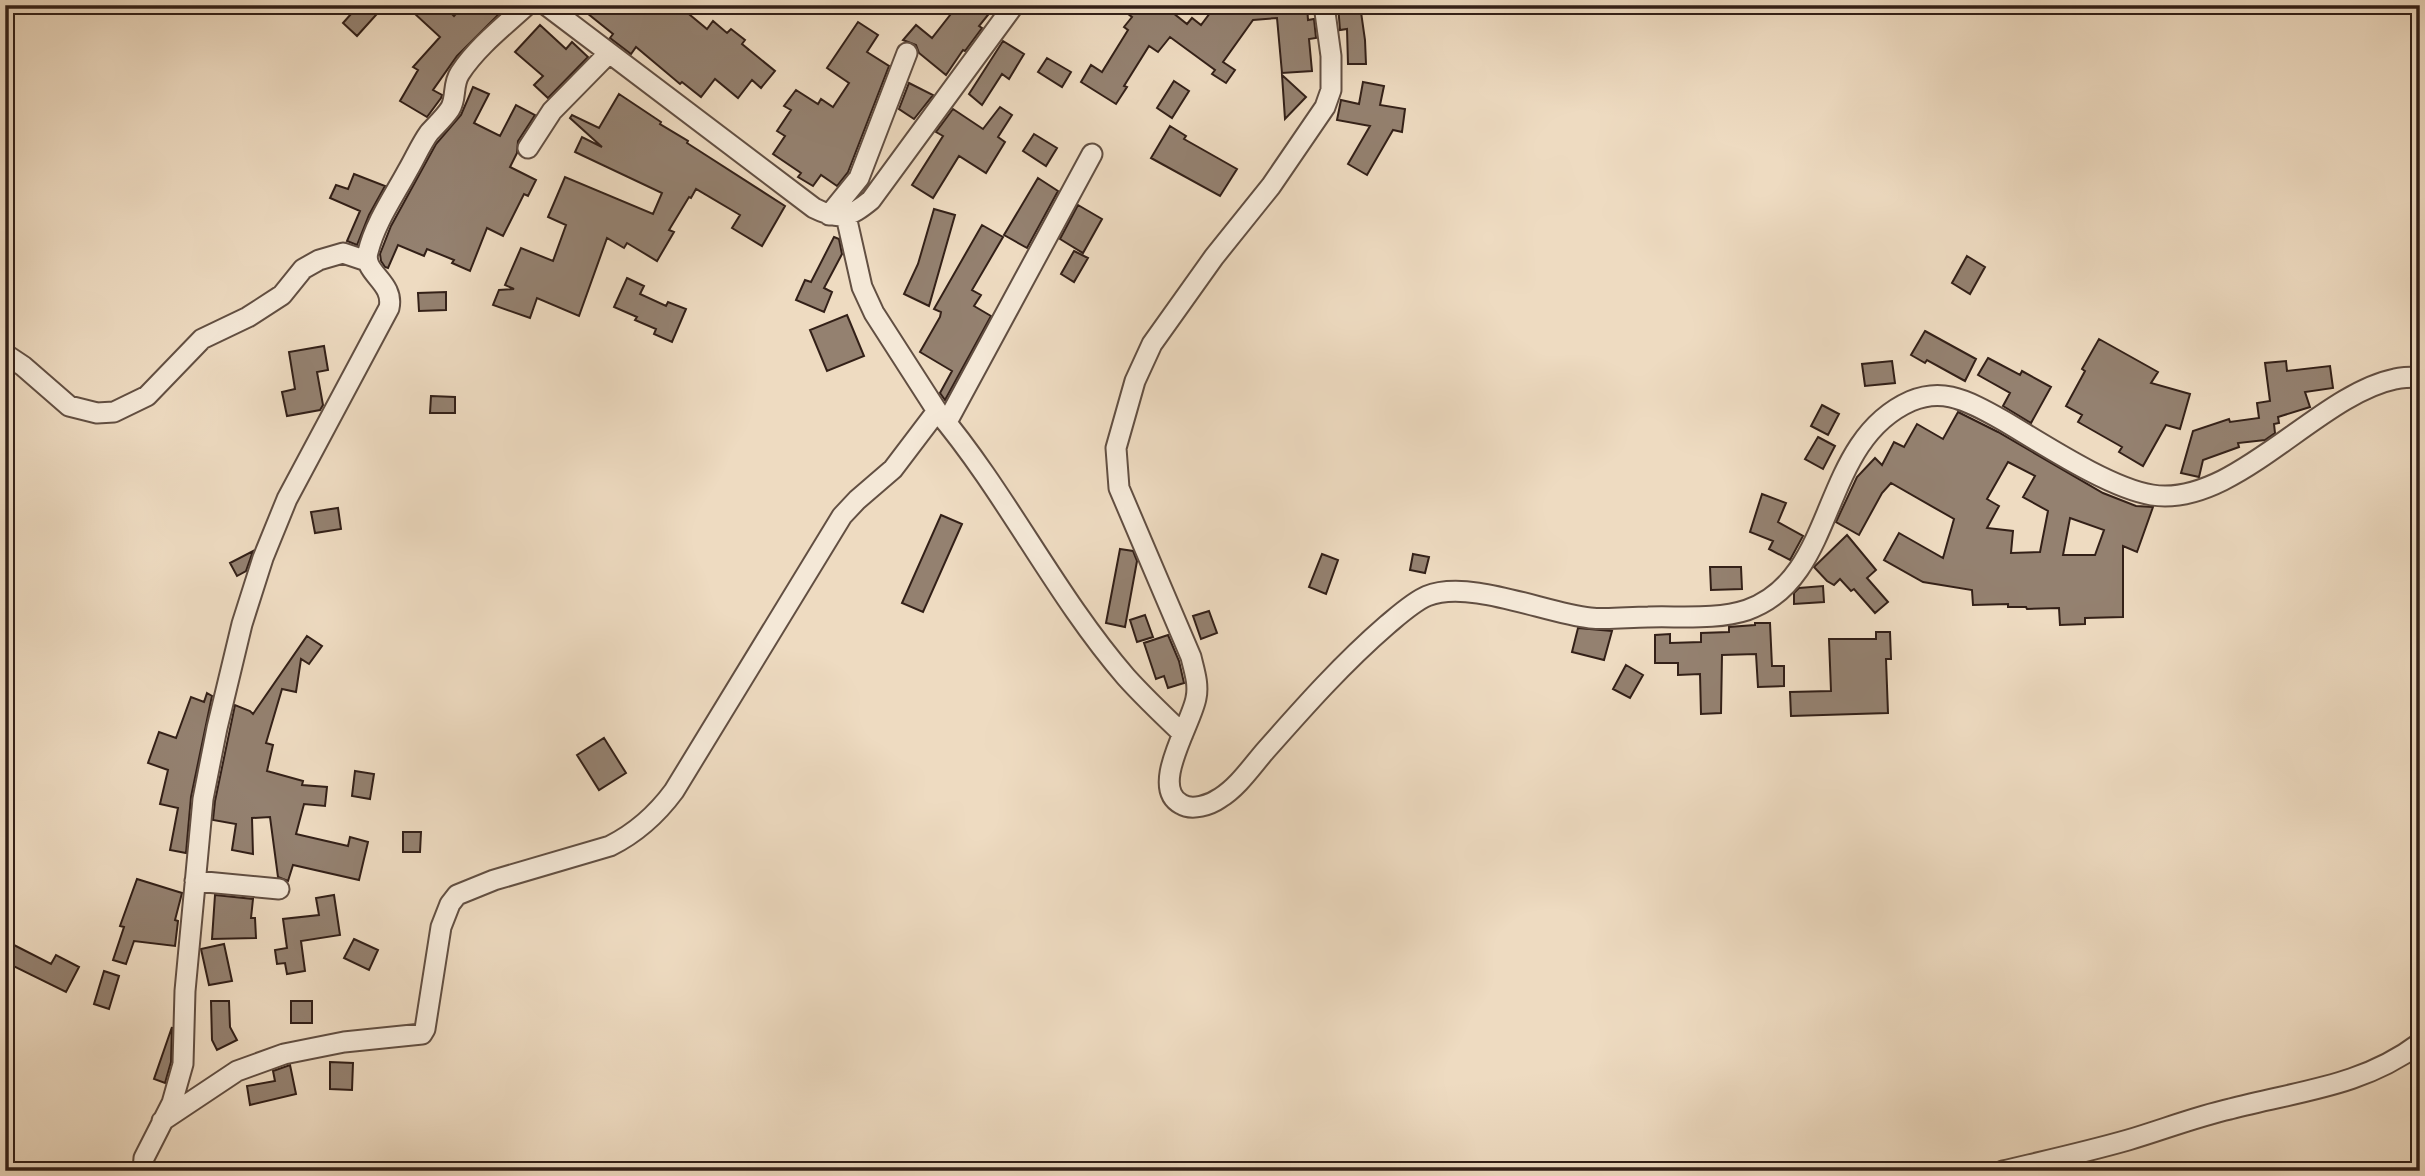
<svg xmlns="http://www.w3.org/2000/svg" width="2425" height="1176" font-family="'Libre Caslon Text',serif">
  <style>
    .building { fill: #948170; stroke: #332018; stroke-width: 2; fill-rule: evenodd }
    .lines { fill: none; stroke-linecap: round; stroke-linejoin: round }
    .street-casing { stroke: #624f42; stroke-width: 23 }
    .street { stroke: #f4e8d7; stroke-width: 19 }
  </style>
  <rect width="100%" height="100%" fill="#eedbc1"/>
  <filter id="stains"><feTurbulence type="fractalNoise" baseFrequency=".00286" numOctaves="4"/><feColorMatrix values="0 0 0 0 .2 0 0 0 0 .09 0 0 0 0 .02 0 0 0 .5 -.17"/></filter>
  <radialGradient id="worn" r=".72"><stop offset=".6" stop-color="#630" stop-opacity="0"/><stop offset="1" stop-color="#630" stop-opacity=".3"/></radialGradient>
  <path class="building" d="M359 5H385L357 36 343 23Z
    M423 5H443L454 16 464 5H508L457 56 433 90 442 95 441 98 427 117 400 101 418 70 413 67 440 37 415 14Z
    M577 5H678L707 29 713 21 727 33 731 29 745 40 742 44 775 71 761 88 752 80 738 98 715 79 701 97 682 82 680 84 636 47 631 54 610 38 613 34Z
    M958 5H996L979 26 982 28 965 51 963 50 946 75 919 53 916 45 903 40 916 25 932 38Z
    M1116 5H1163L1187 24 1192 18 1201 25 1216 5H1307L1308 20 1314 19 1316 38 1309 39 1312 71 1282 73 1277 18 1253 20 1223 62 1235 70 1226 83 1212 74 1215 70 1170 37 1158 52 1149 46 1124 86 1127 87 1116 104 1081 82 1091 65 1102 72 1128 30 1124 27 1132 17Z
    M1338 5H1360L1365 40 1366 64H1348L1347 29 1340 30Z
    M858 22 878 35 867 52 889 66 848 172 837 186 821 175 813 186 798 177 801 173 773 154 785 136 777 131 791 110 784 106 796 90 818 104 821 99 833 107 849 83 827 68Z
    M540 25 566 49 572 42 588 57 548 98 534 85 543 76 515 52Z
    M1003 41 1024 54 1009 79 1002 74 982 105 969 94Z
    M1047 58 1071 72 1062 87 1038 72Z
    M1282 75 1306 97 1285 119Z
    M1174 81 1189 91 1172 118 1157 108Z
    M1363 82 1384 86 1380 105 1405 109 1402 132 1393 130 1367 175 1348 164 1370 126 1337 120 1341 100 1359 104Z
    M909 83 933 95 914 119 899 109Z
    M473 87 489 94 474 123 500 136 516 105 535 115 518 141 517 153 510 167 536 180 528 196 524 194 503 236 487 228 470 271 452 263 454 260 427 249 424 256 398 245 388 268 385 267 381 261 380 254 391 226 436 144 461 115Z
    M619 94 661 122 660 124 688 141 687 143 785 206 762 246 732 228 740 215 696 189 691 198 689 197 669 230 674 232 657 261 627 243 624 248 607 238 579 316 537 298 530 318 493 305 499 290 514 289 505 285 521 248 553 261 566 225 548 217 565 177 653 214 662 193 575 152 582 137 602 147 570 118 572 115 599 128Z
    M1000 107 1012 115 998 137 1005 142 986 173 959 156 933 198 912 185 943 136 936 132 953 109 983 129Z
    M1170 126 1186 136 1184 139 1237 169 1220 196 1151 158Z
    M1034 134 1057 148 1046 166 1023 151Z
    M354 174 385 186 369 215 357 245 347 241 360 211 330 198 336 185 348 189Z
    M1038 178 1058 191 1027 248 1004 235Z
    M1078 205 1102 219 1083 253 1060 239Z
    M934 209 955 215 929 306 904 294 918 264Z
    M982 225 1003 237 972 290 981 295 974 306 991 316 945 400 940 393 952 371 920 352 940 317 941 312 934 309Z
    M834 237 839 239 842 254 824 288 832 292 824 312 796 300 805 280 811 282Z
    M1074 251 1088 258 1074 282 1061 274Z
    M1967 256 1985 267 1970 294 1952 283Z
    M627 278 644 286 640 294 666 306 668 302 686 309 672 342 654 334 656 329 635 320 637 317 614 307Z
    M446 292V310L419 311 418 293Z
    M847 315 864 356 827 371 810 330Z
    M1925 331 1976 359 1965 381 1927 360 1925 363 1911 355Z
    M2099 339 2158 372 2151 383 2190 394 2180 429 2166 425 2143 466 2119 452 2122 447 2078 422 2082 415 2066 406 2085 371 2082 369Z
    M324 346 328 370 317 372 323 405 320 410 287 416 282 392 295 389 289 352Z
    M1988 358 2020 375 2022 371 2051 387 2031 423 2003 406 2010 393 1978 375Z
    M1892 361 1895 383 1865 386 1862 364Z
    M2286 361 2287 371 2330 366 2333 388 2305 392 2310 407 2278 417 2279 423 2274 424 2275 433 2265 440 2238 443 2239 447 2203 460 2199 477 2181 473 2193 431 2229 419 2230 422 2259 418 2257 403 2270 401 2265 363Z
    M431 396 455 397V413H430Z
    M1822 405 1839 414 1828 435 1811 426Z
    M1958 412 1998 432 2103 493 2136 506 2153 507 2137 552 2123 546V617L2085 618V624L2060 625 2059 608 2027 609 2026 607H2008V604L1973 605 1972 590 1923 582 1884 560 1899 533 1943 558 1954 519 1891 483 1882 493 1859 535 1836 522 1857 477 1875 458 1882 465 1894 442 1904 447 1917 424 1943 439ZM2008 462 2035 476 2023 497 2048 511 2040 552 2011 553 2013 531 1987 528 1999 506 1987 499ZM2070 518 2104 530 2095 555H2063Z
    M1818 437 1835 446 1823 469 1805 459Z
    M1762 494 1786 503 1778 522 1803 536 1790 560 1769 549 1773 541 1750 532Z
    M338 508 341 529 315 533 311 512Z
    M941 515 962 524 923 612 902 603Z
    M1847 535 1876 570 1867 578 1888 602 1875 613 1854 589 1851 591 1840 579 1834 585 1827 581 1814 567Z
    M1120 549 1133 551 1137 561 1125 627 1106 623Z
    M253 551 246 571 237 576 230 563Z
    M1322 554 1338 560 1326 594 1309 587Z
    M1413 554 1429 557 1425 573 1410 570Z
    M1710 567H1741L1742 589 1711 590Z
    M1823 586 1824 602 1794 604V593L1799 588Z
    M1209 611 1217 633 1201 639 1193 616Z
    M1145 615 1153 637 1137 642 1130 620Z
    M1755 623H1770L1772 666H1784V686L1758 687 1756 654 1722 655 1721 713 1701 714 1700 674 1678 675V663H1655V635L1670 634V643L1701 642V633L1729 632V627L1755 625Z
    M1578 628 1612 631 1604 660 1572 652Z
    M1876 632H1890L1891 659H1886L1888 713 1791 716 1790 692 1831 691 1829 639H1876Z
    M1168 635 1179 661 1184 683 1168 688 1164 676 1156 679 1144 643Z
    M307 636 322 646 309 664 301 659 296 692 282 689 266 743 273 745 267 771 303 781 302 785 327 787 325 806 304 804 296 834 348 846 350 837 368 842 359 880 293 865 288 881 278 877 270 817 252 818 253 854 232 850 236 824 213 820 215 801 235 705 250 711 253 714Z
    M1626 665 1643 675 1630 698 1613 689Z
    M207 693 212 696 191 797 186 853 170 850 178 808 160 804 168 770 148 763 159 732 176 738 191 697 204 702Z
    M604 738 626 773 599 790 577 755Z
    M355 771 374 774 370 799 352 796Z
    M403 832H421L420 852H403Z
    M137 879 182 893 175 920 178 921 175 946 134 941 126 964 113 960 124 927 120 926Z
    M215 895 253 899 251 918H255L256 938 212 939Z
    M334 895 340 935 301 941 305 971 287 974 285 963 277 964 275 950 287 948 283 919 319 915 316 898Z
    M354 939 378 950 369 970 344 958Z
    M10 943 51 964 56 955 79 967 66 992 5 962V952Z
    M224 944 232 981 209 985 201 949Z
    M104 971 119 976 109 1009 94 1004Z
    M211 1001H229L230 1027 237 1040 217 1050 212 1040Z
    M291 1001H312V1023H291Z
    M172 1027 171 1062 165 1083 154 1079Z
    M330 1062 353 1063 352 1090 330 1089Z
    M290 1065 296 1094 250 1105 247 1086 275 1081 273 1071Z"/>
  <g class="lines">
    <defs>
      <path id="street" d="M546 5 814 208C840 221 849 218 871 200L1014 5
        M1324 5 1331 56V90L1325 107 1271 186 1214 257 1152 344 1135 381 1116 448 1119 488 1191 657C1194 670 1199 684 1196 698 1192 723 1149 787 1181 804 1192 811 1210 805 1220 798 1238 787 1252 766 1266 750 1304 707 1343 663 1387 625 1399 615 1413 602 1427 596 1469 579 1545 613 1590 618 1609 620 1629 617 1648 617 1680 616 1717 620 1747 610 1839 578 1818 442 1911 401 1923 396 1938 394 1951 397 1969 401 1988 412 2004 421 2043 444 2109 488 2152 495 2234 508 2317 395 2395 379 2403 377 2412 377 2420 377
        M528 148 552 111 609 53
        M829 215 859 178 907 53
        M846 216 862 287 874 313 937 411
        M5 354 23 366 69 406 97 413 114 412 147 396 202 339 248 317 282 295 303 269 319 260 343 253 367 261
        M947 422 1092 154
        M195 881 279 889
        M162 1121 237 1071 284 1054 344 1042 422 1034 425 1029 441 927 450 904 457 895 494 880 610 846C636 833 657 814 674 791L842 516 857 500 893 469 937 411C1007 494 1055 595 1126 677 1144 697 1164 716 1183 734
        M143 1171 144 1158 172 1103 183 1064 185 991 203 799 217 728 242 624 263 558 287 499 389 308C395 282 362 273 368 252 375 223 394 196 408 170 415 158 421 144 429 133 436 125 444 118 450 109 457 98 452 85 460 73 477 47 504 26 527 5
        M2003 1171C2045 1161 2086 1152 2128 1140 2162 1130 2195 1117 2230 1109 2297 1091 2362 1087 2420 1043"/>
    </defs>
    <use href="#street" class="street-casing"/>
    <use href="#street" class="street"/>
  </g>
  <rect width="2425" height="1176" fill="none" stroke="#eedbc1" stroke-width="28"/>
  <rect x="7" y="7" width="2411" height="1162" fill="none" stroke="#332018" stroke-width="3.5"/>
  <rect x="14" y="14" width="2397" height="1148" fill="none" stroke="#332018" stroke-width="2"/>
  <rect width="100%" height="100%" filter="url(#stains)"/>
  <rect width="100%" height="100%" fill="url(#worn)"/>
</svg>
